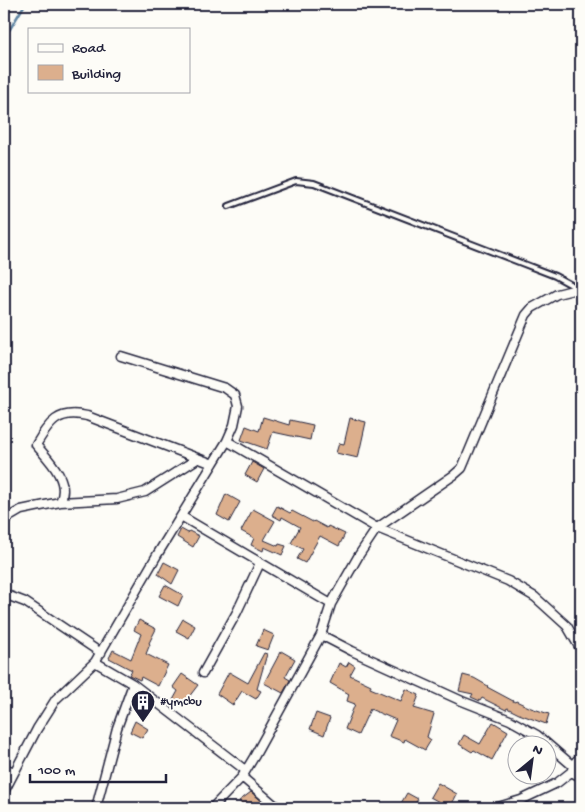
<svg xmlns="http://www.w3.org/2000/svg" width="585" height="812" font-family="'Gochi Hand',sans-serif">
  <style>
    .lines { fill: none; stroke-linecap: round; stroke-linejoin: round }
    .stream { stroke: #6085a3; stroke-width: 2.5 }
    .building { fill: #dcaf8d; stroke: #22223b }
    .service-casing { stroke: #22223b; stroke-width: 8 }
    .minor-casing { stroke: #22223b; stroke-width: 11 }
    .service { stroke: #fdfcf7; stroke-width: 4 }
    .minor { stroke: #fdfcf7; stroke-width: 8 }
    .labels { text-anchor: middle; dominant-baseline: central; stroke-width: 4; stroke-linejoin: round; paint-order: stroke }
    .poi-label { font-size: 14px; fill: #22223b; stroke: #fdfcf7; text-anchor: start }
  </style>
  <rect width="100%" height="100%" fill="#fdfcf7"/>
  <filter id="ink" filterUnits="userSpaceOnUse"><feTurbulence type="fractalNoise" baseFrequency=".02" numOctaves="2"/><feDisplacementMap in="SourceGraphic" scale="10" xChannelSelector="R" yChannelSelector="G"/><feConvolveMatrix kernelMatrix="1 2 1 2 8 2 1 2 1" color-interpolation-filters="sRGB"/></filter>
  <g filter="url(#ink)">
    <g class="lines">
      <path class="stream" d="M4 37 10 29 25 4"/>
    </g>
    <path class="building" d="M263 417 289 425 290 420 313 425 310 440 273 432 267 449 241 440 246 426 259 431Z
      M350 418 366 422 358 458 336 453 339 443 344 444Z
      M252 462 264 469 257 482 245 475Z
      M226 494 240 502 229 522 217 515Z
      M277 506 290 513 292 511 313 522 314 521 327 528 328 526 345 534 339 546 320 536 305 563 297 559 303 549 291 543 300 527 282 517 281 520 272 515Z
      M253 509 275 521 264 540 278 546 279 544 286 546 282 555 264 547 263 551 251 545 254 538 241 531Z
      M181 529 188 533 189 531 199 536 193 547 177 537Z
      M164 562 179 570 172 584 158 574Z
      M165 585 183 595 178 606 159 596Z
      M183 619 195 626 189 638 176 631Z
      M139 620 156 629 149 643 150 644 146 654 168 665 158 686 141 677 140 680 129 675 132 670 109 658 113 650 131 659 141 634 134 630Z
      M263 630 274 635 268 650 256 646Z
      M281 651 295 659 285 677 290 680 283 693 264 683Z
      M264 653 267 654 257 689 261 691 256 699 242 691 233 705 217 694 229 672 248 683Z
      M349 662 355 666 350 675 371 685 370 688 401 701 406 689 419 695 414 708 434 714 427 737 431 740 425 750 405 739 404 742 389 736 396 720 370 709 358 735 345 729 355 704 347 701 349 694 330 683 339 663 346 667Z
      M182 674 198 685 182 706 173 700 178 691 173 687Z
      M463 675 474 678 488 686 487 687 515 702 516 701 531 708 549 714 546 724 519 714 507 708 506 710 482 698 480 701 471 697 473 694 459 691Z
      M316 713 330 718 324 735 310 729Z
      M135 721 148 729 142 738 130 732Z
      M493 722 508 731 492 760 474 750 472 752 459 744 464 735 480 744Z
      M438 783 457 794 450 808 430 797Z
      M251 792 270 808H245L239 801Z
      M407 793 418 799 413 808H407L400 805Z"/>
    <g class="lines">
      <defs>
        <path id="service" d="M229 206 296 181 314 183 555 276 577 288"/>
        <path id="minor" d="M227 441 377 528 508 581 535 597 567 626 581 650
          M60 502C71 481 49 460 36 445 49 423 58 409 87 416L213 464
          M181 516 331 604
          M4 520 21 510 60 502 117 499 145 492 197 459
          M4 594 25 602 101 653
          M321 635 352 651 462 701 510 720 537 735 573 766
          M95 662 133 684 245 770
          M203 673 237 612 260 563
          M4 768 14 772
          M571 772 581 777
          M242 777 278 808
          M4 792 37 729 56 699 95 662 157 555 227 441 234 425 238 406 235 395 225 388 121 356
          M4 804 13 808
          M96 808 117 728 133 684
          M212 808 242 777 254 757 321 635 331 604 359 555 377 528 454 475 462 468 526 315 532 308 557 294 581 288
          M495 808 521 800 557 783 571 772 576 761 581 757"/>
      </defs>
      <use href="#service" class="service-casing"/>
      <use href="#minor" class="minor-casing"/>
      <use href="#service" class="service"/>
      <use href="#minor" class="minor"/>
    </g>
  </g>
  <defs>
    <symbol id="building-pin" viewBox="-11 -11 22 30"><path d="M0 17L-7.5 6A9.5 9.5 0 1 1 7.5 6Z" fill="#22223b" stroke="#fdfcf7"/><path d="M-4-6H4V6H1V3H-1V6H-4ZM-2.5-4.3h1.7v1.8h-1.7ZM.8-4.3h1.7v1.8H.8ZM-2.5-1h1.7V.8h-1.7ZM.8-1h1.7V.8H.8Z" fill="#fff"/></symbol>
  </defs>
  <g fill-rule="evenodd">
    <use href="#building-pin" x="129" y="688" width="28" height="38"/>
  </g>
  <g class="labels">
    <g class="poi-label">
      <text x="160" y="702">#ymcbu</text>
    </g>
  </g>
  <rect width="585" height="812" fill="none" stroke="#fdfcf7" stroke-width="20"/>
  <rect x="10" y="10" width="565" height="792" fill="none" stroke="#22223b" stroke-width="2" filter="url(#ink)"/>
  <rect x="28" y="28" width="162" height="65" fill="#fdfcf7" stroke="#a5a5ac"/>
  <rect x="38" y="44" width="25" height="8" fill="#fdfcf7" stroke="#a5a5ac"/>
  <text x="72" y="52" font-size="15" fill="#22223b">Road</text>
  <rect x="38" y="65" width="25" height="15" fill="#dcaf8d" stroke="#a5a5ac"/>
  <text x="72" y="78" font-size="15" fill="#22223b">Building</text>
  <g transform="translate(532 760) rotate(29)"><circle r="24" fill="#fdfcf7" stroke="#a5a5ac"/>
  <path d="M0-4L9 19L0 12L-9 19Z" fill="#22223b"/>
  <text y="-8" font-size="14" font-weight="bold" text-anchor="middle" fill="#22223b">N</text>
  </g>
  <path d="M30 774v8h136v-8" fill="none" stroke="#22223b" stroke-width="2.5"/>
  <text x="38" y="774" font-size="15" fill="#22223b" stroke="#fdfcf7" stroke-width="4" paint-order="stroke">100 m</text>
</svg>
